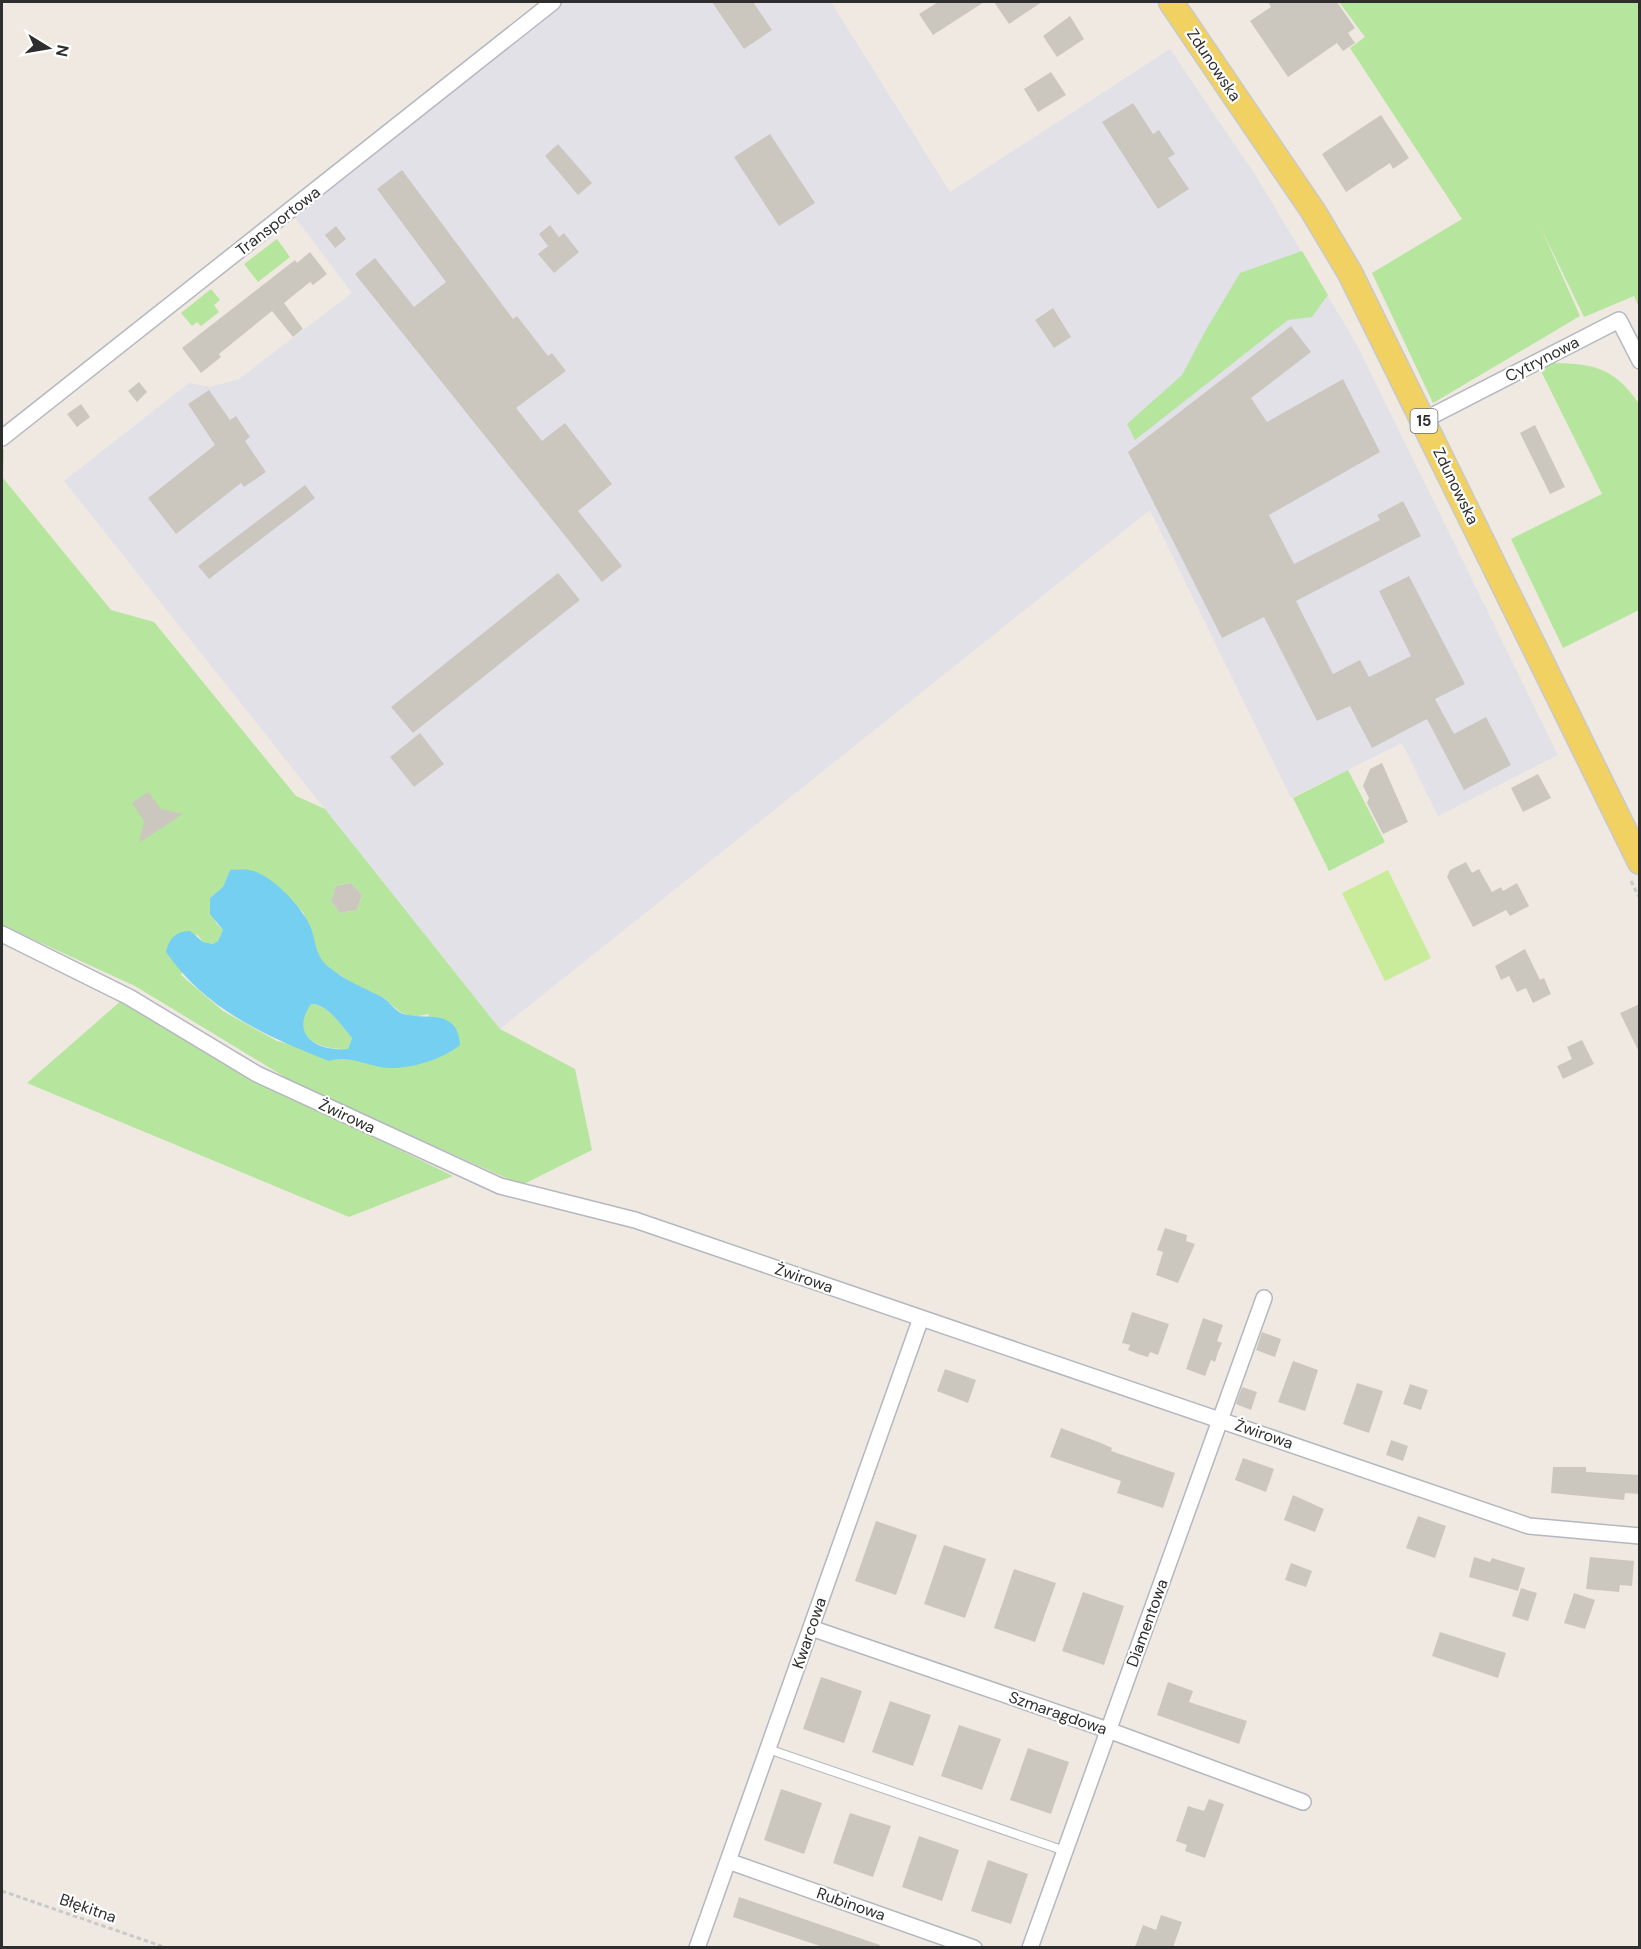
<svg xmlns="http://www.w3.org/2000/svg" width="1641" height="1949" font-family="'DM Sans',sans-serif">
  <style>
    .industrial { fill: #e3e1e8 }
    .green { fill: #b6e59e; fill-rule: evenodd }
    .pitch { fill: #c9ec9a }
    .water { fill: #75cff0; fill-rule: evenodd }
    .building { fill: #cbc7bf }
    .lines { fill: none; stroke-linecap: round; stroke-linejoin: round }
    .lane-casing { stroke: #b4b7c1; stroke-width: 10 }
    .street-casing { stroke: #b4b7c1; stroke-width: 18 }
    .primary-casing { stroke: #c9c9c9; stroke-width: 27 }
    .path { stroke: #c9c9c9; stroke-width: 3; stroke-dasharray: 4.5 3; stroke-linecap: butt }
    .lane { stroke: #fff; stroke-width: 8 }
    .street { stroke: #fff; stroke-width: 15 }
    .primary { stroke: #f2d163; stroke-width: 24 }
    .labels { text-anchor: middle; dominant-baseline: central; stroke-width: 4.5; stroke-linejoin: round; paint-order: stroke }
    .shield { fill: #fff; stroke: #6d6d6d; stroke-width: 1.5 }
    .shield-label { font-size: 15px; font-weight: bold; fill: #2e2e2e }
    .street-label { font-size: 16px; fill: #2e2e2e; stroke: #fff }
  </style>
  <rect width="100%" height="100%" fill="#efe9e1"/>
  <path class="industrial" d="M564 2H831L950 192 1170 49 1256 176 1357 345 1558 755 1438 816 1402 743 1291 798 1150 510 500 1029 64 481 189 383 210 387 239 379 352 293 294 216Z"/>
  <path class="green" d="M1339 2H1639V307L1634 296 1584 317 1541 228 1580 316 1433 403 1372 273 1462 219 1350 48 1365 37Z
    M277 239 290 257 258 282 244 264Z
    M1302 251 1328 295 1312 317 1288 320 1135 440 1127 424 1182 375 1207 328 1240 273Z
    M211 289 220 300 214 305 219 312 201 326 197 322 192 326 181 313Z
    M1546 363C1590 363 1613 365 1639 404V610L1563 648 1511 539 1602 494 1539 367Z
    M4 449 3 478 111 610 154 622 296 796 325 809 500 1029 575 1069 592 1150 522 1185 298 1085 135 986 2 925V451ZM230 870H249L262 875 303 912 319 959 329 968 354 984 384 998 400 1012 413 1017 429 1014 415 1064 388 1068 277 1041 223 1011 181 975 197 934 203 942 213 944 218 941 223 930 216 923 210 898 223 887ZM351 883 362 895 357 910 340 913 331 901 336 886Z
    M1348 770 1385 842 1329 871 1293 798Z
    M122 1000 255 1079 453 1176 349 1217 27 1083Z
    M311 1004C328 1004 341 1025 352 1038L348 1049C334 1050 309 1046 302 1030 298 1022 306 1011 311 1004Z"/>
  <path class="pitch" d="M1388 870 1431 958 1385 981 1342 893Z"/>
  <path class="water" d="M230 870C236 870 243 869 249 870 271 873 303 908 311 928 316 943 316 958 330 968 346 981 364 988 382 997 389 1001 393 1008 399 1012 418 1023 458 1004 460 1045 443 1059 411 1069 389 1068 368 1067 350 1054 329 1061 266 1036 206 1010 166 952 170 938 174 932 190 931L203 942 213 944 218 941 223 930 210 914V898L223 887ZM311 1004C328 1004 341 1025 352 1038L348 1049C318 1052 289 1036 311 1004Z"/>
  <path class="building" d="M712 2H753L772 30 744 49Z
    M938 2H984L933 35 919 14Z
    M994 2H1042L1009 24Z
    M1268 2H1337L1355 28 1348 33 1355 43 1343 51 1337 43 1288 77 1250 21 1271 7Z
    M1070 16 1084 39 1057 57 1043 36Z
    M1051 72 1066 95 1038 112 1024 89Z
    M1133 103 1153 134 1159 130 1175 154 1168 158 1189 189 1158 209 1102 122Z
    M1381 115 1409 158 1393 169 1390 163 1346 192 1322 154Z
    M770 134 815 203 779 226 734 157Z
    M558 144 592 183 578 195 545 156Z
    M402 170 513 319 517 316 548 356 552 353 566 371 516 408 542 441 565 423 612 484 578 511 622 566 602 582 355 274 375 258 414 307 446 282 377 189Z
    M550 225 559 237 564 233 579 252 554 273 538 254 548 246 539 234Z
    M336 226 346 239 335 248 325 235Z
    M310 252 327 274 313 285 310 282 284 303 303 329 293 337 272 311 219 354 221 357 201 373 182 348 295 260 297 263Z
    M1053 308 1071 337 1054 348 1035 320Z
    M1291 326 1311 352 1251 398 1267 422 1343 379 1380 452 1269 515 1294 564 1380 520 1377 515 1403 501 1421 536 1296 601 1333 674 1360 660 1369 677 1411 656 1379 591 1409 576 1465 684 1435 699 1454 734 1486 717 1511 765 1464 790 1427 719 1372 748 1350 706 1317 721 1264 617 1222 638 1128 452Z
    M139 382 147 392 137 402 128 391Z
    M209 390 230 420 236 416 250 437 245 441 266 472 244 487 241 483 176 534 148 498 215 445 188 404Z
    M81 404 90 417 77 427 67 414Z
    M1535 425 1565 487 1550 494 1520 433Z
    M305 485 315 498 209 579 198 566Z
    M558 573 580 600 413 733 391 707Z
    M420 733 444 764 414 787 390 757Z
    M1382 763 1408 822 1383 834 1367 803 1369 798 1363 786 1370 769Z
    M1538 774 1551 798 1523 812 1511 788Z
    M148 792 161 809 183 814 139 843 144 821 132 803Z
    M1466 862 1472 873 1479 869 1492 892 1501 887 1503 891 1517 883 1529 906 1510 916 1506 910 1473 927 1447 877 1450 870Z
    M351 883 362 895 357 910 340 913 331 901 336 886Z
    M1525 949 1540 980 1544 978 1551 994 1533 1003 1526 988 1517 992 1509 976 1501 980 1495 966Z
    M1640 1004V1054L1620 1013Z
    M1582 1040 1594 1064 1563 1079 1557 1066 1572 1059 1567 1047Z
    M1165 1228 1187 1235 1186 1241 1195 1244 1178 1283 1156 1275 1163 1252 1157 1250Z
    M1132 1312 1169 1324 1158 1355 1150 1352 1148 1357 1138 1354 1128 1350 1130 1345 1122 1343Z
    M1203 1318 1223 1325 1217 1341 1222 1343 1218 1352 1215 1362 1211 1360 1205 1376 1186 1369Z
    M1262 1332 1281 1339 1275 1357 1256 1350Z
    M1293 1361 1318 1370 1305 1411 1278 1402Z
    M945 1369 976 1380 968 1403 937 1391Z
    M1357 1383 1383 1391 1369 1433 1343 1424Z
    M1410 1384 1428 1390 1421 1410 1403 1404Z
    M1242 1387 1257 1392 1251 1410 1236 1404Z
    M1061 1428 1101 1443 1112 1448 1111 1451 1175 1473 1163 1508 1117 1493 1121 1481 1050 1457Z
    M1391 1440 1408 1446 1403 1461 1386 1455Z
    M1243 1458 1274 1469 1266 1492 1235 1480Z
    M1553 1467H1586V1472L1640 1475V1494L1625 1493 1624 1500 1551 1493Z
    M1293 1495 1324 1509 1315 1532 1284 1520Z
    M1418 1516 1446 1526 1435 1558 1406 1548Z
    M876 1521 917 1535 896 1595 855 1581Z
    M944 1545 986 1559 965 1618 924 1604Z
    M1474 1557 1490 1562 1492 1558 1525 1568 1518 1591 1469 1577Z
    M1590 1557 1634 1561 1632 1586 1620 1585 1619 1592 1586 1589Z
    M1291 1563 1312 1571 1306 1587 1285 1580Z
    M1014 1569 1056 1583 1035 1642 994 1628Z
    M1521 1588 1537 1593 1528 1621 1512 1616Z
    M1083 1592 1124 1606 1104 1665 1062 1651Z
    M1574 1593 1595 1600 1585 1629 1564 1623Z
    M1440 1632 1506 1653 1498 1678 1432 1656Z
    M821 1677 862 1691 844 1743 803 1729Z
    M1168 1682 1193 1691 1189 1702 1247 1721 1239 1744 1157 1715Z
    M890 1701 931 1715 913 1766 872 1752Z
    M959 1725 1001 1739 982 1790 941 1776Z
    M1028 1748 1069 1762 1051 1814 1010 1800Z
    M781 1789 822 1803 804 1854 764 1840Z
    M1209 1799 1224 1804 1205 1858 1185 1851 1187 1845 1176 1841 1188 1806 1204 1811Z
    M850 1813 891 1826 873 1877 833 1863Z
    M919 1836 959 1850 942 1901 902 1887Z
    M988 1860 1028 1874 1011 1924 971 1911Z
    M739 1897 880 1945V1947H823L733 1917Z
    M1161 1915 1182 1922 1173 1947H1135L1143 1925 1156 1930Z"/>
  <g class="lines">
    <defs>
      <path id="lane" d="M768 1749 1065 1851"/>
      <path id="street" d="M1424 420 1619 320 1640 361
        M2 438 553 2
        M2 934 129 997 257 1074 500 1186 635 1220 1529 1526 1640 1536
        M811 1628 1108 1730 1303 1802
        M728 1861 974 1948
        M697 1948 921 1318
        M1030 1948 1264 1298"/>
      <path id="primary" d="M1171 2 1313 211 1350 273 1640 862"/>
    </defs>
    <use href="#lane" class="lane-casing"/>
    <use href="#street" class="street-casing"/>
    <use href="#primary" class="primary-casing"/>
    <path class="path" d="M1631 881 1640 899
      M2 1891 167 1948"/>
    <use href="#lane" class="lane"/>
    <use href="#street" class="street"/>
    <use href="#primary" class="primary"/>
  </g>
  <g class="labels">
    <rect class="shield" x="1410.5" y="409" width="27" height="24" rx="4.5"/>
    <g class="shield-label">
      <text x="1424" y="421">15</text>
    </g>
    <g class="street-label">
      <text transform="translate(1214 65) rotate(56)">Zdunowska</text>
      <text transform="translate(278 221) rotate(-38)">Transportowa</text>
      <text transform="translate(1542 359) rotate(-27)">Cytrynowa</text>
      <text transform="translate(1456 486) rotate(64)">Zdunowska</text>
      <text transform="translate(347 1116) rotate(25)">Żwirowa</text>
      <text transform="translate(804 1278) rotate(19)">Żwirowa</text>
      <text transform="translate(1264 1434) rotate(19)">Żwirowa</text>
      <text transform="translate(1147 1623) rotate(-70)">Diamentowa</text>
      <text transform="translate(809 1633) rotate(-71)">Kwarcowa</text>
      <text transform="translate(1058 1713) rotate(19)">Szmaragdowa</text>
      <text transform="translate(851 1904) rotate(19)">Rubinowa</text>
      <text transform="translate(88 1908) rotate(19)">Błękitna</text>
    </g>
  </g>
  <rect width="1641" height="1949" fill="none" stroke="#2e2e2e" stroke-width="6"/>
  <g transform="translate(48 48) rotate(101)" stroke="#ffffff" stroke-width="4.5" paint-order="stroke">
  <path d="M0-4.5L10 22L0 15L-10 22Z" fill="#2e2e2e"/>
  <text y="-9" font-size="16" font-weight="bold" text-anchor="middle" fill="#2e2e2e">N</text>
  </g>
</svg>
